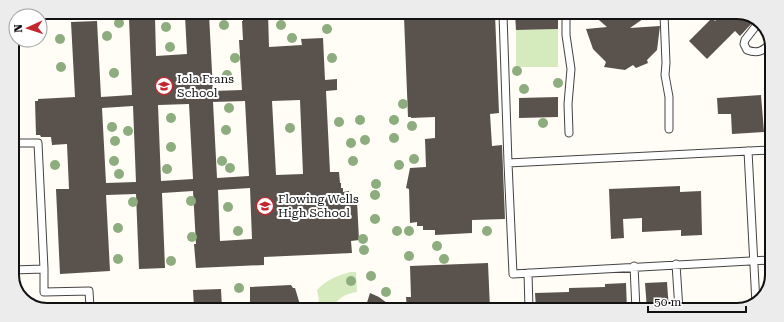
<svg xmlns="http://www.w3.org/2000/svg" width="784" height="322" font-family="'Roboto Serif',serif">
  <style>
    .green { fill: #d5ebbd }
    .building { fill: #5a524d; fill-rule: evenodd }
    .lines { fill: none; stroke-linecap: round; stroke-linejoin: round }
    .service-casing { stroke: #444; stroke-width: 9 }
    .service { stroke: #fff; stroke-width: 7 }
    .tree { fill: #8dad7f }
    .labels { text-anchor: middle; dominant-baseline: central; stroke-width: 4; stroke-linejoin: round; paint-order: stroke }
    .poi-label { font-size: 12px; fill: #111; stroke: #fff; text-anchor: start }
    .rim { fill: none; stroke: #111; stroke-width: 2 }
  </style>
  <rect width="100%" height="100%" fill="#fffdf5"/>
  <path class="green" d="M558 29V67H516V30Z
    M351 272H356L357 292C344 294 339 298 332 308H318L316 307 319 300 317 290C326 280 338 275 351 272Z"/>
  <path class="building" d="M243 13H268L269 47 302 45 301 39 323 38 325 80 337 79V90L326 91 330 172H339L340 183H341V188H343V192L349 191V201H357L359 240 351 241 352 253 264 257V265L196 268 194 244H196L193 191 162 193 165 268 139 269 136 194 106 195 110 271 60 274 56 189H69L67 144 52 145 51 137H41L40 135H36L35 101H38V99L75 97 71 22 97 21 101 97 132 95 129 18 155 17 156 56 187 54 185 16 209 14 213 91 242 90 239 40H243L242 21H243ZM300 100 303 174 276 175 272 101ZM245 101 249 176 217 178 213 102ZM189 104 193 179 161 181 158 105ZM133 106 136 182 106 183 102 108ZM250 188 252 239 220 241 218 190Z
    M495 14 499 113 490 114 492 146 502 145 505 219 472 220V233L435 235V230H423V226H417V222L410 223 409 189 406 188 410 168 426 167 425 139 435 138V117L411 118V117H408L404 17Z
    M515 14H558V29L516 30Z
    M592 14H650L630 28 660 26 657 50 647 60 648 63 636 68 633 65 625 70 604 67 606 62 593 49 586 29 607 27Z
    M721 14 742 15 752 23 740 36 735 31 707 59 689 41 712 18 715 21Z
    M761 95 764 132 732 134 731 114H718L717 98Z
    M558 97V117L519 118V98Z
    M680 186V192L701 191 702 235 681 236V230L642 232V218L623 219 624 238 611 239 609 189Z
    M488 263 490 309H407L406 297H411L410 266Z
    M667 282 669 310H647L645 283Z
    M626 283 627 310 536 309 535 293 569 292V288L605 287V284Z
    M291 285 293 288H295L301 308H250V287Z
    M221 289 222 308H194L193 290Z
    M370 293 379 297 395 309H365Z"/>
  <g class="lines">
    <defs>
      <path id="service" d="M503 14 508 163 513 274 770 260
        M566 14V35L571 69 568 104 569 133
        M664 14 666 63 665 75 669 97V129
        M759 22 745 40 744 44 747 50C758 54 763 51 771 43
        M12 50 14 46
        M12 143H38L44 269 12 270
        M748 151 756 304
        M508 163 771 150
        M676 264 679 310
        M634 266 636 310
        M44 269V292L89 291 90 308
        M528 273 529 309"/>
    </defs>
    <use href="#service" class="service-casing"/>
    <use href="#service" class="service"/>
  </g>
  <g class="tree">
    <circle cx="119" cy="23" r="5"/>
    <circle cx="224" cy="25" r="5"/>
    <circle cx="281" cy="25" r="5"/>
    <circle cx="166" cy="27" r="5"/>
    <circle cx="327" cy="29" r="5"/>
    <circle cx="107" cy="36" r="5"/>
    <circle cx="292" cy="38" r="5"/>
    <circle cx="60" cy="39" r="5"/>
    <circle cx="170" cy="47" r="5"/>
    <circle cx="235" cy="58" r="5"/>
    <circle cx="332" cy="58" r="5"/>
    <circle cx="61" cy="67" r="5"/>
    <circle cx="517" cy="71" r="5"/>
    <circle cx="114" cy="73" r="5"/>
    <circle cx="227" cy="75" r="5"/>
    <circle cx="558" cy="83" r="5"/>
    <circle cx="524" cy="89" r="5"/>
    <circle cx="403" cy="104" r="5"/>
    <circle cx="229" cy="108" r="5"/>
    <circle cx="171" cy="118" r="5"/>
    <circle cx="360" cy="120" r="5"/>
    <circle cx="394" cy="120" r="5"/>
    <circle cx="339" cy="122" r="5"/>
    <circle cx="543" cy="123" r="5"/>
    <circle cx="412" cy="126" r="5"/>
    <circle cx="112" cy="127" r="5"/>
    <circle cx="290" cy="128" r="5"/>
    <circle cx="226" cy="130" r="5"/>
    <circle cx="128" cy="131" r="5"/>
    <circle cx="394" cy="138" r="5"/>
    <circle cx="365" cy="140" r="5"/>
    <circle cx="115" cy="141" r="5"/>
    <circle cx="351" cy="143" r="5"/>
    <circle cx="171" cy="147" r="5"/>
    <circle cx="414" cy="159" r="5"/>
    <circle cx="114" cy="161" r="5"/>
    <circle cx="222" cy="161" r="5"/>
    <circle cx="353" cy="161" r="5"/>
    <circle cx="55" cy="165" r="5"/>
    <circle cx="399" cy="165" r="5"/>
    <circle cx="230" cy="168" r="5"/>
    <circle cx="167" cy="169" r="5"/>
    <circle cx="119" cy="174" r="5"/>
    <circle cx="376" cy="184" r="5"/>
    <circle cx="375" cy="195" r="5"/>
    <circle cx="191" cy="201" r="5"/>
    <circle cx="133" cy="202" r="5"/>
    <circle cx="228" cy="207" r="5"/>
    <circle cx="375" cy="219" r="5"/>
    <circle cx="118" cy="228" r="5"/>
    <circle cx="238" cy="231" r="5"/>
    <circle cx="397" cy="231" r="5"/>
    <circle cx="409" cy="231" r="5"/>
    <circle cx="487" cy="231" r="5"/>
    <circle cx="192" cy="237" r="5"/>
    <circle cx="363" cy="239" r="5"/>
    <circle cx="437" cy="246" r="5"/>
    <circle cx="364" cy="250" r="5"/>
    <circle cx="409" cy="256" r="5"/>
    <circle cx="118" cy="259" r="5"/>
    <circle cx="444" cy="259" r="5"/>
    <circle cx="171" cy="261" r="5"/>
    <circle cx="371" cy="276" r="5"/>
    <circle cx="351" cy="281" r="5"/>
    <circle cx="239" cy="288" r="5"/>
    <circle cx="386" cy="292" r="5"/>
  </g>
  <defs>
    <symbol id="school-ring" viewBox="-11 -11 22 22"><circle r="9.5" fill="#fff" stroke="#c4262e" stroke-width="1.5"/><path d="M0-5L7-2L0 1L-7-2ZM-4 1L0 2.5L4 1V4Q0 6-4 4Z" fill="#c4262e"/></symbol>
  </defs>
  <g fill-rule="evenodd">
    <use href="#school-ring" x="154" y="76" width="20" height="20"/>
    <use href="#school-ring" x="255" y="196" width="20" height="20"/>
  </g>
  <g class="labels">
    <g class="poi-label">
      <text x="177" y="79">Iola Frans<tspan x="177" dy="14">School</tspan></text>
      <text x="278" y="199">Flowing Wells<tspan x="278" dy="14">High School</tspan></text>
    </g>
  </g>
  <path d="M0 0H784V322H0ZM47 19H737A28 28 0 0 1 765 47V275A28 28 0 0 1 737 303H47A28 28 0 0 1 19 275V47A28 28 0 0 1 47 19Z" fill="#ececec" fill-rule="evenodd"/>
  <path class="rim" d="M47 19H737A28 28 0 0 1 765 47V275A28 28 0 0 1 737 303H47A28 28 0 0 1 19 275V47A28 28 0 0 1 47 19Z"/>
  <g transform="translate(28 28) rotate(267)"><circle r="19" fill="#ffffff" stroke="#a0a0a0"/>
  <path d="M0-3L7 15L0 10L-7 15Z" fill="#c4262e"/>
  <text y="-6" font-size="11" font-weight="bold" text-anchor="middle" fill="#111111">N</text>
  </g>
  <path d="M648 306v6h98v-6" fill="none" stroke="#111111" stroke-width="2"/>
  <text x="654" y="306" font-size="12" fill="#111111" stroke="#ffffff" stroke-width="3" paint-order="stroke">50 m</text>
</svg>
